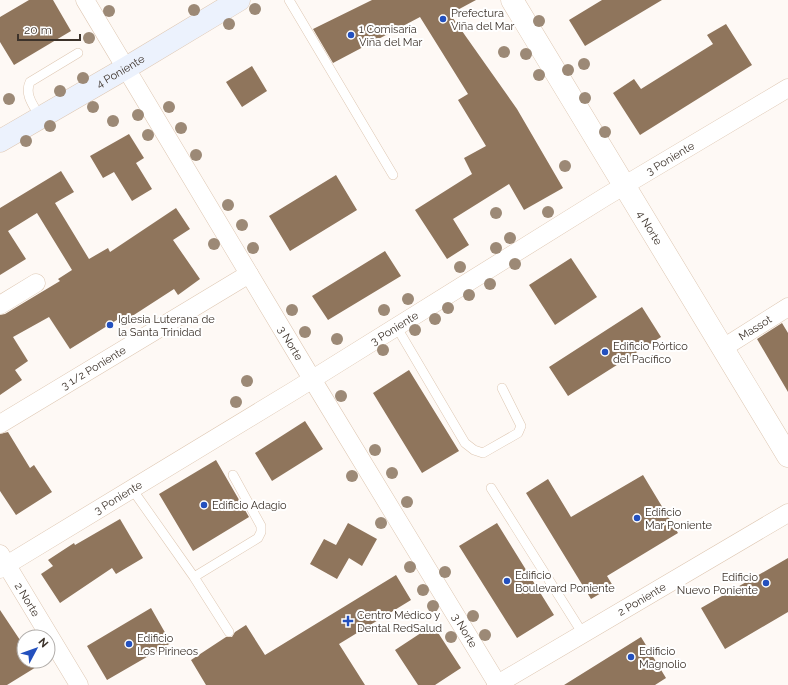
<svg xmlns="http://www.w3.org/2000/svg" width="788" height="685" font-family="Raleway,sans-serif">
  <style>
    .building { fill: #8f755c }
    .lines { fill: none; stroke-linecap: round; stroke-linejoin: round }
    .service-casing { stroke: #dec7b2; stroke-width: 10 }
    .minor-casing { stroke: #dec7b2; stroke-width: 19 }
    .tertiary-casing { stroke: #dec7b2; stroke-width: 23 }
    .secondary-casing { stroke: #dec7b2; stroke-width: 23 }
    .service { stroke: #fff; stroke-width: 9 }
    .minor { stroke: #fff; stroke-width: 18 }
    .tertiary { stroke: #fff; stroke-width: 22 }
    .secondary { stroke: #ecf2fd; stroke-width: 22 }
    .tree { fill: #9c8976 }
    .poi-dot { fill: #2350be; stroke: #fff; stroke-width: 1.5 }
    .labels { text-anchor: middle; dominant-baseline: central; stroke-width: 4; stroke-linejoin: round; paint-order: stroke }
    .poi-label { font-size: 11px; fill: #3c322a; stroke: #fff; text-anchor: start }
    .street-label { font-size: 11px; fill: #3c322a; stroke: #fff }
  </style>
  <rect width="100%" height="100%" fill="#fef9f5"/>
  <path class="building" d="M29 0H53L71 31 14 65 0 42V17Z
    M372 0H476L450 14 517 109 563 188 524 210 509 184 453 219 469 245 447 259 415 210 472 174 464 158 486 146 458 100 468 94 420 17 333 63 313 29Z
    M602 0H662L585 46 569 20Z
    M726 24 752 65 640 135 613 93 634 79 641 89 713 44 707 35Z
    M252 66 267 91 242 107 226 82Z
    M129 134 144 158 136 163 152 189 132 201 114 172 103 178 90 156Z
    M61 171 74 192 55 203 89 259 108 248 110 252 176 208 190 229 173 240 200 279 178 295 174 289 123 322 120 318 70 349 49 317 13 337 28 361 15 370 22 380 0 395V315L5 314 60 281 58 279 72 270 37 213 8 231 26 259 0 275V208Z
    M336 175 357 210 290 251 269 216Z
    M385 251 401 276 328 320 312 296Z
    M571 258 597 297 555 325 529 285Z
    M642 307 661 337 568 396 549 367Z
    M782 323 788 333V392L757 339Z
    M409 370 459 451 422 473 373 393Z
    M305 421 323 449 272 481 255 453Z
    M8 432 30 468 34 465 52 492 16 515 0 491V434Z
    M216 460 249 517 193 551 159 494Z
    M643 475 678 533 607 576 613 586 591 599 526 493 548 479 571 517Z
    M120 519 143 558 116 574 112 568 60 603 41 574 53 566 48 560 74 543 75 545Z
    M348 523 377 539 362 566 349 558 337 579 310 564 324 539 336 545Z
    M497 523 554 615 517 638 459 546Z
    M788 558V612L725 649 701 608Z
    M396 575 411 600 339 644 365 685H206L191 660 226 637H232L235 632 246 625 265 655Z
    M151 608 171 643 107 680 87 646Z
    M0 610 24 646V661H46L7 685H0Z
    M433 625 461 668 435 685H418L395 650Z
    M641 637 666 678 655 685H564Z"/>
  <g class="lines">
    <defs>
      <path id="service" d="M289 0 393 175
        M40 117C34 106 24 95 30 82L78 53
        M396 326 465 443 474 450 483 453 518 433 521 426 502 388
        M491 488 583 634
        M132 489 194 577 258 538 261 532V526L233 475
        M194 577 229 632"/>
      <g id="minor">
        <path id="s1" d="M85 0 312 379 498 685"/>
        <path d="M0 305 36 283"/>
        <path id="s2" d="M723 348 788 307"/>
        <path id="s3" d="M0 424 249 274"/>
        <path id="s4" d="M0 554 79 685"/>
        <path id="s5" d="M0 569 295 390 605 197 788 88"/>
        <path id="s6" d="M496 685 788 513"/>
      </g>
      <g id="tertiary">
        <path id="s7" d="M512 0 788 456"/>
      </g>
      <g id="secondary">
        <path id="s8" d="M0 141 126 68 239 0"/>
      </g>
    </defs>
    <use href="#service" class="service-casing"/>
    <use href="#minor" class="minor-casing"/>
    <use href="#tertiary" class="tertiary-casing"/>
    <use href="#secondary" class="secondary-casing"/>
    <use href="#service" class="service"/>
    <use href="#minor" class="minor"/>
    <use href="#tertiary" class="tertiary"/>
    <use href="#secondary" class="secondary"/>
  </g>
  <g class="tree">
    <circle cx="255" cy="9" r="6"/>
    <circle cx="194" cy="10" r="6"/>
    <circle cx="109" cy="11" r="6"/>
    <circle cx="539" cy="21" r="6"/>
    <circle cx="229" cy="24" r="6"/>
    <circle cx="89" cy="38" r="6"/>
    <circle cx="504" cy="52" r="6"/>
    <circle cx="526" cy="54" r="6"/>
    <circle cx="584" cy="64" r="6"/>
    <circle cx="568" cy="70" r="6"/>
    <circle cx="539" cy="75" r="6"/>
    <circle cx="83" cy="78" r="6"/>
    <circle cx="60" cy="91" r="6"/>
    <circle cx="585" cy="98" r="6"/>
    <circle cx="9" cy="99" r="6"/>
    <circle cx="93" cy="107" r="6"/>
    <circle cx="169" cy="107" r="6"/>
    <circle cx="138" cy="115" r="6"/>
    <circle cx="113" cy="121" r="6"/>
    <circle cx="50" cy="126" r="6"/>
    <circle cx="181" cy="128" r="6"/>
    <circle cx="605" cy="132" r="6"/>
    <circle cx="148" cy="135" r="6"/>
    <circle cx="26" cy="141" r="6"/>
    <circle cx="196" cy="155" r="6"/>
    <circle cx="565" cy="166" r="6"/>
    <circle cx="228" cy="205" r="6"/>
    <circle cx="548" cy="212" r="6"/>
    <circle cx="496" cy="213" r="6"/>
    <circle cx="242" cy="225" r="6"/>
    <circle cx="510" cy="238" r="6"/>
    <circle cx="214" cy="244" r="6"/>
    <circle cx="253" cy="248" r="6"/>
    <circle cx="496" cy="248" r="6"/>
    <circle cx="515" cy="264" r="6"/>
    <circle cx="460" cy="267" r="6"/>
    <circle cx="490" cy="284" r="6"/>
    <circle cx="469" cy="295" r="6"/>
    <circle cx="408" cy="299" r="6"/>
    <circle cx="448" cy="308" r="6"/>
    <circle cx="292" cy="310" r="6"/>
    <circle cx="384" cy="310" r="6"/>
    <circle cx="435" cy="319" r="6"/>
    <circle cx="415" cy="330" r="6"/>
    <circle cx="305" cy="332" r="6"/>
    <circle cx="337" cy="339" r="6"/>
    <circle cx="383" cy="350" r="6"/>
    <circle cx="247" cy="381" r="6"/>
    <circle cx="341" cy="396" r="6"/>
    <circle cx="236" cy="402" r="6"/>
    <circle cx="375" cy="450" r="6"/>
    <circle cx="392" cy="473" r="6"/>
    <circle cx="352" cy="476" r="6"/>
    <circle cx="407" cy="502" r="6"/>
    <circle cx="381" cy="523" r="6"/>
    <circle cx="410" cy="567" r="6"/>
    <circle cx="445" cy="572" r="6"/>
    <circle cx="423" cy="590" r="6"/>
    <circle cx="433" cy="606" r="6"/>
    <circle cx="473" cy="616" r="6"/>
    <circle cx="485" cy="635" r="6"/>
    <circle cx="451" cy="637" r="6"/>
  </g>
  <g class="poi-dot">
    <circle cx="443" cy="19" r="4"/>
    <circle cx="351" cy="35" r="4"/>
    <circle cx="110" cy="325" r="4"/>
    <circle cx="605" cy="352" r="4"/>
    <circle cx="204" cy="505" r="4"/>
    <circle cx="637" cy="518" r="4"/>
    <circle cx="507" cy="581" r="4"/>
    <circle cx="766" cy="583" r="4"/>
    <path d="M346 615h4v4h4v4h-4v4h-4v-4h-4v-4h4z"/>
    <circle cx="129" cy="644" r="4"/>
    <circle cx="631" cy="657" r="4"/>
  </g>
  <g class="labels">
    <g class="poi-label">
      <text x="451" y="13">Prefectura<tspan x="451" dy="13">Viña del Mar</tspan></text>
      <text x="359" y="29">1 Comisaría<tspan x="359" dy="13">Viña del Mar</tspan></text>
      <text x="118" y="319">Iglesia Luterana de<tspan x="118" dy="13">la Santa Trinidad</tspan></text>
      <text x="613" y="346">Edificio Pórtico<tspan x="613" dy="13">del Pacífico</tspan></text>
      <text x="212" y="505">Edificio Adagio</text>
      <text x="645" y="512">Edificio<tspan x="645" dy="13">Mar Poniente</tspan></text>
      <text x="515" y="575">Edificio<tspan x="515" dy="13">Boulevard Poniente</tspan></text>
      <text x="758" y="577" text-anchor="end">Edificio<tspan x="758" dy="13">Nuevo Poniente</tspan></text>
      <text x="357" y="615">Centro Médico y<tspan x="357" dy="13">Dental RedSalud</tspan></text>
      <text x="137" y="638">Edificio<tspan x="137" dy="13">Los Pirineos</tspan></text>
      <text x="639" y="651">Edificio<tspan x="639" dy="13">Magnolio</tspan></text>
    </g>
    <g class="street-label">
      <text stroke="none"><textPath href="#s8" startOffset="139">4 Poniente</textPath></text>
      <text stroke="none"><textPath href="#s5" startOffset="786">3 Poniente</textPath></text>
      <text stroke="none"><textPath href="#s7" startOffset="266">4 Norte</textPath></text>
      <text stroke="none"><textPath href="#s2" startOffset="38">Massot</textPath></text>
      <text stroke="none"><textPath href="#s5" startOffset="462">3 Poniente</textPath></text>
      <text stroke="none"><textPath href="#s1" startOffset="400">3 Norte</textPath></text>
      <text stroke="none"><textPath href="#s3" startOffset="109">3 1/2 Poniente</textPath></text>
      <text stroke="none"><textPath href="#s5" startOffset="138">3 Poniente</textPath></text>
      <text stroke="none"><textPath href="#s4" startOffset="53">2 Norte</textPath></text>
      <text stroke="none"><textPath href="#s6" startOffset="169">2 Poniente</textPath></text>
      <text stroke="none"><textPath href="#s1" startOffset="736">3 Norte</textPath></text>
    </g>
  </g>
  <g transform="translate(36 649) rotate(49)"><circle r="19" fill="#ffffff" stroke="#b1adaa"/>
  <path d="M0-3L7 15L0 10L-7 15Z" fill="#2350be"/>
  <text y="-6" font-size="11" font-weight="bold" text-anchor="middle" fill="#3c322a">N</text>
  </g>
  <path d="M18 34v6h62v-6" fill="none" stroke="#3c322a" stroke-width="2"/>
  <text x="24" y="34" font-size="12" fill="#3c322a" stroke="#ffffff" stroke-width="3" paint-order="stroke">20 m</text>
</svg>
